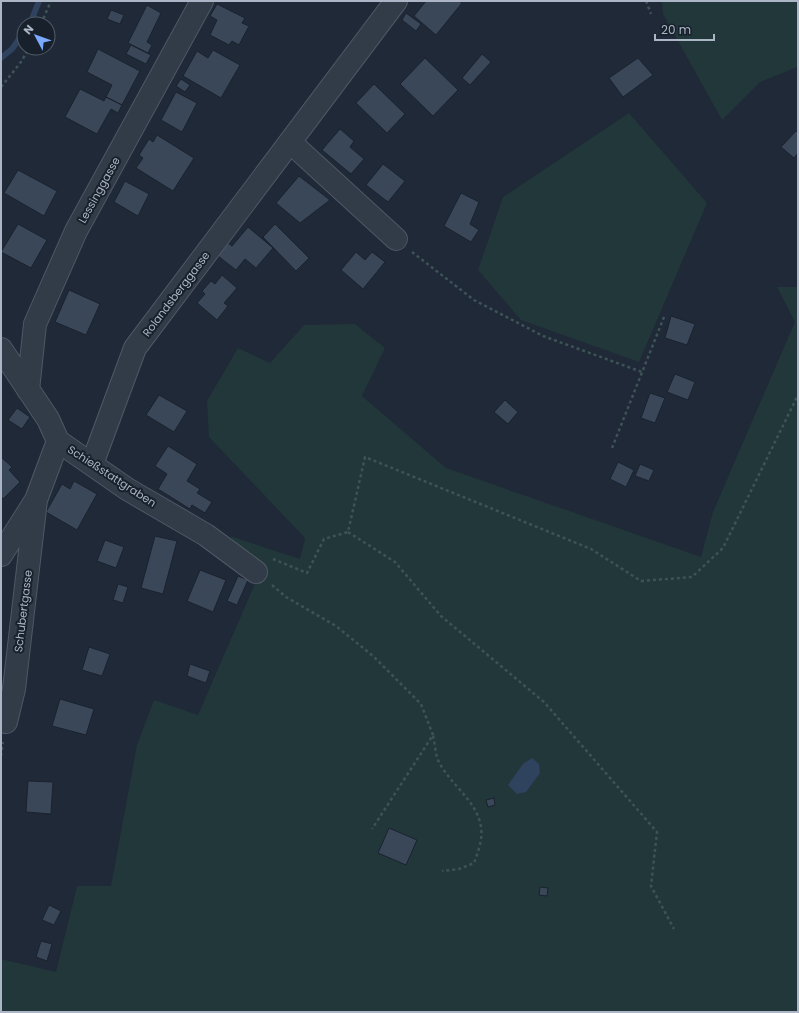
<svg xmlns="http://www.w3.org/2000/svg" width="799" height="1013" font-family="Poppins,sans-serif">
  <style>
    .green { fill: #22373a }
    .water { fill: #2f425e }
    .lines { fill: none; stroke-linecap: round; stroke-linejoin: round }
    .stream { stroke: #2f425e; stroke-width: 6 }
    .building { fill: #3a4758; stroke: #1a222e }
    .minor-casing { stroke: #505866; stroke-width: 24 }
    .path { stroke: #3e5356; stroke-width: 2.5; stroke-dasharray: 3 3; stroke-linecap: butt }
    .minor { stroke: #323b48; stroke-width: 22 }
    .labels { text-anchor: middle; dominant-baseline: central; stroke-width: 4; stroke-linejoin: round; paint-order: stroke }
    .street-label { font-size: 11px; fill: #acb5c5; stroke: #18202c }
  </style>
  <rect width="100%" height="100%" fill="#1f2937"/>
  <path class="green" d="M662 1H798V67L760 82 722 120 663 14Z
    M629 113 707 203 639 362 521 320 478 270 503 197Z
    M777 287H798V1012H1V959L56 972 77 886H111L137 745 154 700 198 715 257 579 230 536 300 559 305 538 209 437 207 401 238 348 270 363 304 325 355 324 385 348 362 396 446 468 701 557 713 512 795 322Z"/>
  <path class="water" d="M532 758 539 764 540 773 526 792 517 794 508 785 523 764Z"/>
  <g class="lines">
    <path class="stream" d="M30 24 39 1
      M1 58 12 49 24 32"/>
  </g>
  <path class="building" d="M426 1H459L462 3 436 35 414 16Z
    M217 4 245 18 242 23 249 26 239 45 232 41 229 45 210 35 217 20 210 16Z
    M147 5 161 13 147 42 152 45 148 53 128 43Z
    M111 10 124 15 120 24 107 19Z
    M406 13 421 24 416 31 402 20Z
    M131 45 151 55 146 64 126 54Z
    M98 49 140 71 122 105 106 97 112 85 87 72Z
    M213 50 240 65 221 98 183 76 197 51 208 58Z
    M482 54 491 62 470 85 462 78Z
    M425 58 458 90 433 116 400 84Z
    M638 58 653 75 623 97 609 78Z
    M181 79 190 85 185 92 176 86Z
    M374 84 405 114 387 133 356 103Z
    M80 89 104 101 106 97 122 105 118 113 111 109 97 134 65 117Z
    M176 92 197 103 182 132 161 120Z
    M340 129 354 141 350 147 364 159 351 174 322 150Z
    M796 131 798 133V153L794 158 781 147Z
    M157 135 194 158 173 191 136 168 143 158 139 155 149 139 153 142Z
    M383 164 405 181 388 202 366 185Z
    M18 170 57 191 44 216 4 193Z
    M299 176 330 200 300 223 276 203Z
    M125 181 149 194 138 216 114 202Z
    M461 193 479 202 470 224 479 230 471 242 444 226Z
    M18 224 47 240 31 268 1 252Z
    M275 224 309 258 296 271 263 237Z
    M248 227 273 248 256 268 245 259 236 270 218 256 228 243 232 246Z
    M356 252 365 260 372 252 385 262 363 289 341 270Z
    M222 275 237 288 224 303 228 306 217 320 197 303 205 294 202 291 211 281 215 284Z
    M69 290 100 304 86 335 55 322Z
    M671 316 695 324 687 345 665 338Z
    M675 374 695 382 688 400 667 392Z
    M650 393 665 398 655 423 641 418Z
    M159 395 187 411 174 432 146 415Z
    M505 400 518 412 508 424 494 412Z
    M17 408 30 417 22 429 8 420Z
    M168 446 197 464 187 481 200 489 197 493 212 502 205 513 192 505 190 509 158 489 167 474 155 466Z
    M1 457 12 467 9 470 20 482 3 499 1 496Z
    M618 462 634 470 626 487 610 479Z
    M640 464 654 470 649 481 635 476Z
    M74 481 97 494 77 530 46 512 62 484 70 489Z
    M155 536 177 541 163 594 141 588Z
    M105 540 124 547 116 568 97 561Z
    M200 570 226 580 213 612 187 601Z
    M238 576 248 580 237 605 227 601Z
    M118 584 128 587 123 603 113 600Z
    M89 647 110 654 102 676 82 670Z
    M190 664 210 671 206 683 187 676Z
    M60 699 94 709 86 735 52 726Z
    M28 781 53 782 51 814 26 812Z
    M494 798 495 805 488 807 486 800Z
    M389 828 417 840 406 865 378 853Z
    M540 887 548 888 547 896 539 895Z
    M49 905 61 911 54 925 42 920Z
    M41 941 52 944 47 961 36 957Z"/>
  <g class="lines">
    <defs>
      <path id="minor" d="M290 142 396 239
        M1 349 48 419 58 441 127 489 206 535 256 572
        M28 390 35 324 76 231 202 1
        M92 464 135 348 396 1
        M1 555 36 500 58 441
        M6 722 14 689 36 500"/>
    </defs>
    <use href="#minor" class="minor-casing"/>
    <path class="path" d="M646 1 651 14
      M41 24 51 1
      M1 87 21 62 29 48
      M412 252 474 300 543 336 642 372
      M612 448 664 317
      M348 532 395 562 441 616 544 702 657 832 651 886 674 929
      M273 559 307 573 324 539 348 532 365 457 591 549 641 581 692 577 723 548 798 395
      M272 585 286 597 336 626 373 656 421 704 433 735 372 829
      M433 736C435 743 435 753 438 760 449 784 477 800 481 827 483 839 478 852 474 863L459 869 442 871
      M1 756 3 742"/>
    <use href="#minor" class="minor"/>
  </g>
  <g class="labels">
    <g class="street-label">
      <text transform="translate(99 190) rotate(-61)">Lessinggasse</text>
      <text transform="translate(176 294) rotate(-53)">Rolandsberggasse</text>
      <text transform="translate(112 476) rotate(33)">Schießstattgraben</text>
      <text transform="translate(23 611) rotate(-83)">Schubertgasse</text>
    </g>
  </g>
  <rect width="799" height="1013" fill="none" stroke="#acb5c5" stroke-width="4"/>
  <g transform="translate(36 36) rotate(311)"><circle r="19" fill="#18202c" stroke="#535c69"/>
  <path d="M0-3L7 15L0 10L-7 15Z" fill="#7aa9fd"/>
  <text y="-6" font-size="11" font-weight="bold" text-anchor="middle" fill="#acb5c5">N</text>
  </g>
  <path d="M655 34v6h59v-6" fill="none" stroke="#acb5c5" stroke-width="2"/>
  <text x="661" y="34" font-size="12" fill="#acb5c5" stroke="#18202c" stroke-width="3" paint-order="stroke">20 m</text>
</svg>
